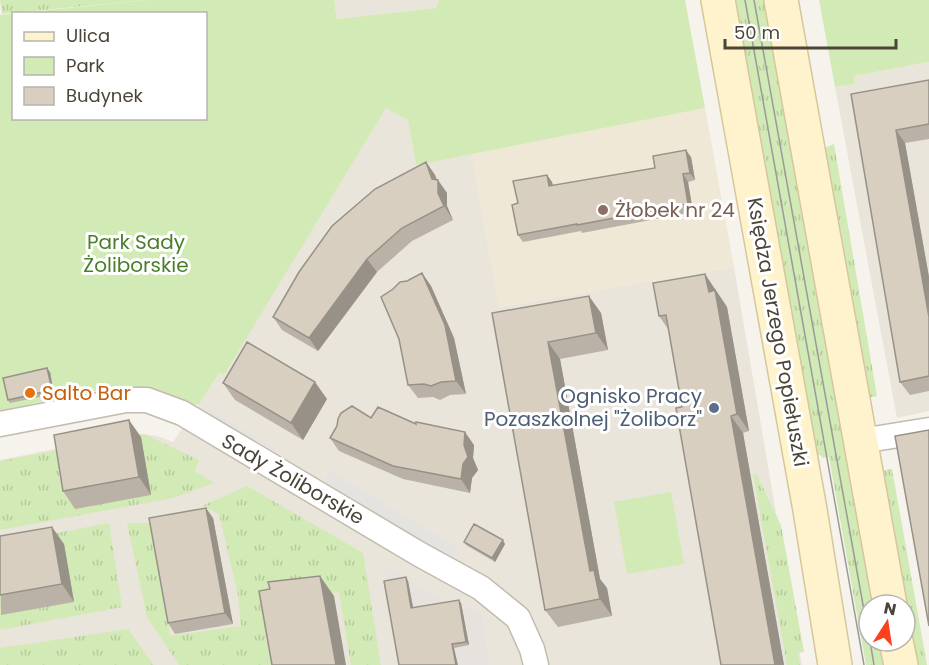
<svg xmlns="http://www.w3.org/2000/svg" width="929" height="665" font-family="Poppins,sans-serif">
  <style>
    .residential { fill: #eae5da }
    .industrial { fill: #e6e2dd }
    .education { fill: #efe8d6 }
    .grass { fill: url(#grass-tufts) }
    .park { fill: #d2eab5; fill-rule: evenodd }
    .parking { fill: #e5e3e0 }
    .lines { fill: none; stroke-linecap: round; stroke-linejoin: round }
    .street-casing { stroke: #c2bbae; stroke-width: 27 }
    .secondary-casing { stroke: #d6c79b; stroke-width: 36 }
    .street { stroke: #fff; stroke-width: 24 }
    .secondary { stroke: #fff3cd; stroke-width: 33 }
    .tram { stroke: #9a9a9a; stroke-width: 1.5 }
    .wall { fill: #bab2a6 }
    .shaded-wall { fill: #979187 }
    .building { fill: #d8cfc1; stroke: #979187; stroke-width: 1.5 }
    .education-dot { fill: #8d6e63; stroke: #fff; stroke-width: 2 }
    .food-dot { fill: #e8710a; stroke: #fff; stroke-width: 2 }
    .service-dot { fill: #5c6f8a; stroke: #fff; stroke-width: 2 }
    .labels { text-anchor: middle; dominant-baseline: central; stroke-width: 6; stroke-linejoin: round; paint-order: stroke }
    .education-label { font-size: 20px; fill: #785e54; stroke: #fff; text-anchor: start }
    .park-label { font-size: 20px; fill: #4a7f2a; stroke: #fff }
    .street-label { font-size: 20px; fill: #4b4439; stroke: #fff }
    .food-label { font-size: 20px; fill: #c56008; stroke: #fff; text-anchor: start }
    .service-label { font-size: 20px; fill: #4e5e75; stroke: #fff; text-anchor: end }
  </style>
  <defs>
    <pattern id="grass-tufts" width="24" height="20" patternUnits="userSpaceOnUse" patternTransform="scale(1.5)"><rect width="24" height="20" fill="#d2eab5"/><path d="M3 7l-1-3M5 7V3M7 7l1-3M15 17l-1-3M17 17v-4M19 17l1-3" fill="none" stroke="#b6ca9c"/></pattern>
  </defs>
  <rect width="100%" height="100%" fill="#f6f3ec"/>
  <path class="residential" d="M334 0H439L436 8 337 19Z
    M929 62V411L897 418 835 87 855 84 854 76Z
    M386 108 408 119 416 165 472 153 499 307 734 267 802 665H0V460L134 433 158 436 173 442 219 373 223 375Z"/>
  <path class="industrial" d="M384 566 451 605 461 603 481 614 489 665H401Z"/>
  <path class="education" d="M705 108 734 267 499 307 472 153Z"/>
  <path class="grass" d="M0 0H147L2 14Z
    M733 0H766L875 605H869V641H882L886 665H866L829 457 822 458 821 455 815 456Z
    M834 144 877 396 867 398 822 149Z
    M144 434 199 460 195 471 214 483 173 498 0 530V461Z
    M892 469 927 665H914L880 471Z
    M756 473 781 525 804 652 798 653 800 665H787L753 474Z
    M247 486 363 553 381 665H351L339 592 266 602 277 665H179L147 617 127 523H151L170 636 241 626 238 594 219 514 202 506Z
    M109 523 122 607 0 630V544Z
    M128 629 154 665H0V648Z"/>
  <path class="park" d="M147 0H334L337 19 436 8 439 0H685L705 108 416 165 408 120 386 108 224 375 219 373 199 404C176 410 156 391 133 389 95 387 38 404 0 411V15ZM14 14H206V118H14Z
    M819 0H929V62L854 76 855 84 835 87Z
    M671 492 684 564 627 574 614 502Z"/>
  <path class="parking" d="M210 410 276 449 279 459 197 411Z
    M330 471 459 548 451 560 323 483Z"/>
  <g class="lines">
    <defs>
      <path id="street" d="M0 424 126 400H147L182 413 419 554 481 588 518 618 532 649 536 665
        M861 441 929 430"/>
      <path id="secondary" d="M718 0 810 510 835 665
        M781 0 890 605
        M896 641 901 665"/>
    </defs>
    <use href="#street" class="street-casing"/>
    <use href="#secondary" class="secondary-casing"/>
    <use href="#street" class="street"/>
    <use href="#secondary" class="secondary"/>
    <path class="tram" d="M745 0 864 665
      M754 0 869 638
      M870 641 874 665"/>
  </g>
  <path class="wall" d="M929 80V139L905 143 929 277V391L910 395 900 382 851 94Z
    M691 157 695 180 688 182 693 212 582 233 581 231 523 242 518 235V203L547 175 552 182 553 186 655 168Z
    M426 162 435 175 437 180 447 193V206L453 220 412 241 377 272 318 351 282 330 273 317Z
    M422 273 431 286 454 338 466 394 450 395 440 400 433 397 418 398 408 385 407 281Z
    M717 292 727 307 749 431 743 433 784 665H721L682 407 668 329 659 316Z
    M492 313H601L608 350 560 359 600 579 607 588 612 616 558 627 545 610Z
    M50 372 54 394 10 403 8 400Z
    M223 383 327 399 303 440 235 400Z
    M371 418 416 424 474 445 473 458 478 470 472 478 470 493 403 479 339 451 330 438Z
    M141 437 151 495 75 509 63 491Z
    M213 518 233 624 175 634 168 623Z
    M0 536 64 544 74 602 1 615Z
    M464 542 505 544 495 562 466 545Z
    M408 581 413 608 461 603 469 645 454 648 399 665Z"/>
  <path class="shaded-wall" d="M896 130 905 143 929 277V317Z
    M686 150 691 157 695 180 690 173Z
    M426 162 435 175 438 183V180L447 193V206L453 220 444 206Z
    M683 174 688 182 693 212 688 204Z
    M547 175 552 182 554 194 549 186Z
    M367 259 377 272 318 351 309 338Z
    M422 273 431 286 454 338 466 394 456 381Z
    M705 274 727 307 749 431 737 414Z
    M589 296 601 313 608 350 596 333Z
    M548 342 560 359 600 579 607 588 612 616 600 599 590 571Z
    M47 368 50 372 54 394 52 390Z
    M315 382 327 399 303 440 291 423Z
    M731 416 743 433 784 665H775Z
    M129 420 141 437 151 495 139 477Z
    M465 432 474 445 473 458 478 470 472 478 470 493 461 479Z
    M206 508 213 518 233 624 225 613Z
    M52 527 64 544 74 602 62 584Z
    M503 540 505 544 495 562 492 558Z
    M320 576 334 596 346 665H336Z
    M406 577 408 581 414 612 411 608Z
    M459 600 461 603 469 645 466 642Z
    M452 644 454 648 458 665H456Z"/>
  <path class="building" d="M929 80V124L896 130 929 317V376L900 382 851 94Z
    M686 150 690 173 683 174 688 204 577 225V224L518 235 512 205 518 203 513 181 547 175 549 186 655 168 653 156Z
    M426 162 432 179 438 180V193L444 206 402 228 367 259 309 338 273 317 299 272 332 226 375 189Z
    M422 273 445 325 456 381 441 382 431 386 424 384 408 385 399 339 381 297 393 289 400 282 407 281Z
    M705 274 709 292 715 290 737 414 731 416 775 665H721L676 408 682 407 666 315 659 316 653 283Z
    M589 296 596 333 548 342 590 571 594 570 600 599 545 610 492 313Z
    M247 342 315 382 291 423 223 383Z
    M47 368 52 390 8 400 3 378Z
    M352 406 371 418 378 407 416 424V422L465 432 464 445 468 457 463 464 461 479 393 466 330 438 337 426 338 419 341 413Z
    M129 420 139 477 63 491 54 435Z
    M929 430V626L895 436Z
    M206 508 225 613 168 623 149 518Z
    M474 524 503 540 492 558 464 542Z
    M52 527 62 584 0 595V536Z
    M320 576 336 665H272L259 591 270 589 268 582Z
    M406 577 411 608 459 600 466 642 452 644 456 665H399L384 581Z"/>
  <circle class="education-dot" cx="603" cy="210" r="6"/>
  <circle class="food-dot" cx="30" cy="393" r="6"/>
  <circle class="service-dot" cx="714" cy="408" r="6"/>
  <g class="labels">
    <g class="education-label">
      <text x="615" y="210">Żłobek nr 24</text>
    </g>
    <g class="park-label">
      <text x="136" y="242">Park Sady<tspan x="136" dy="23">Żoliborskie</tspan></text>
    </g>
    <g class="street-label">
      <text transform="translate(778 332) rotate(80)">Księdza Jerzego Popiełuszki</text>
      <text transform="translate(293 479) rotate(30)">Sady Żoliborskie</text>
    </g>
    <g class="food-label">
      <text x="42" y="393">Salto Bar</text>
    </g>
    <g class="service-label">
      <text x="702" y="396">Ognisko Pracy<tspan x="702" dy="23">Pozaszkolnej "Żoliborz"</tspan></text>
    </g>
  </g>
  <rect x="12" y="12" width="195" height="108" fill="#ffffff" stroke="#b7b4b0" stroke-width="1.5"/>
  <rect x="24" y="32" width="30" height="9" fill="#fff3cd" stroke="#b7b4b0" stroke-width="1.5"/>
  <text x="66" y="42" font-size="18" fill="#4b4439">Ulica</text>
  <rect x="24" y="57" width="30" height="18" fill="#d2eab5" stroke="#b7b4b0" stroke-width="1.5"/>
  <text x="66" y="72" font-size="18" fill="#4b4439">Park</text>
  <rect x="24" y="87" width="30" height="18" fill="#d8cfc1" stroke="#b7b4b0" stroke-width="1.5"/>
  <text x="66" y="102" font-size="18" fill="#4b4439">Budynek</text>
  <g transform="translate(887 623) rotate(12)"><circle r="28" fill="#ffffff" stroke="#b7b4b0" stroke-width="1.5"/>
  <path d="M0-4.5L10 22L0 15L-10 22Z" fill="#fc3f1d"/>
  <text y="-9" font-size="16" font-weight="bold" text-anchor="middle" fill="#4b4439">N</text>
  </g>
  <path d="M725 39v9h171v-9" fill="none" stroke="#4b4439" stroke-width="3"/>
  <text x="734" y="39" font-size="18" fill="#4b4439" stroke="#ffffff" stroke-width="4.5" paint-order="stroke">50 m</text>
</svg>
